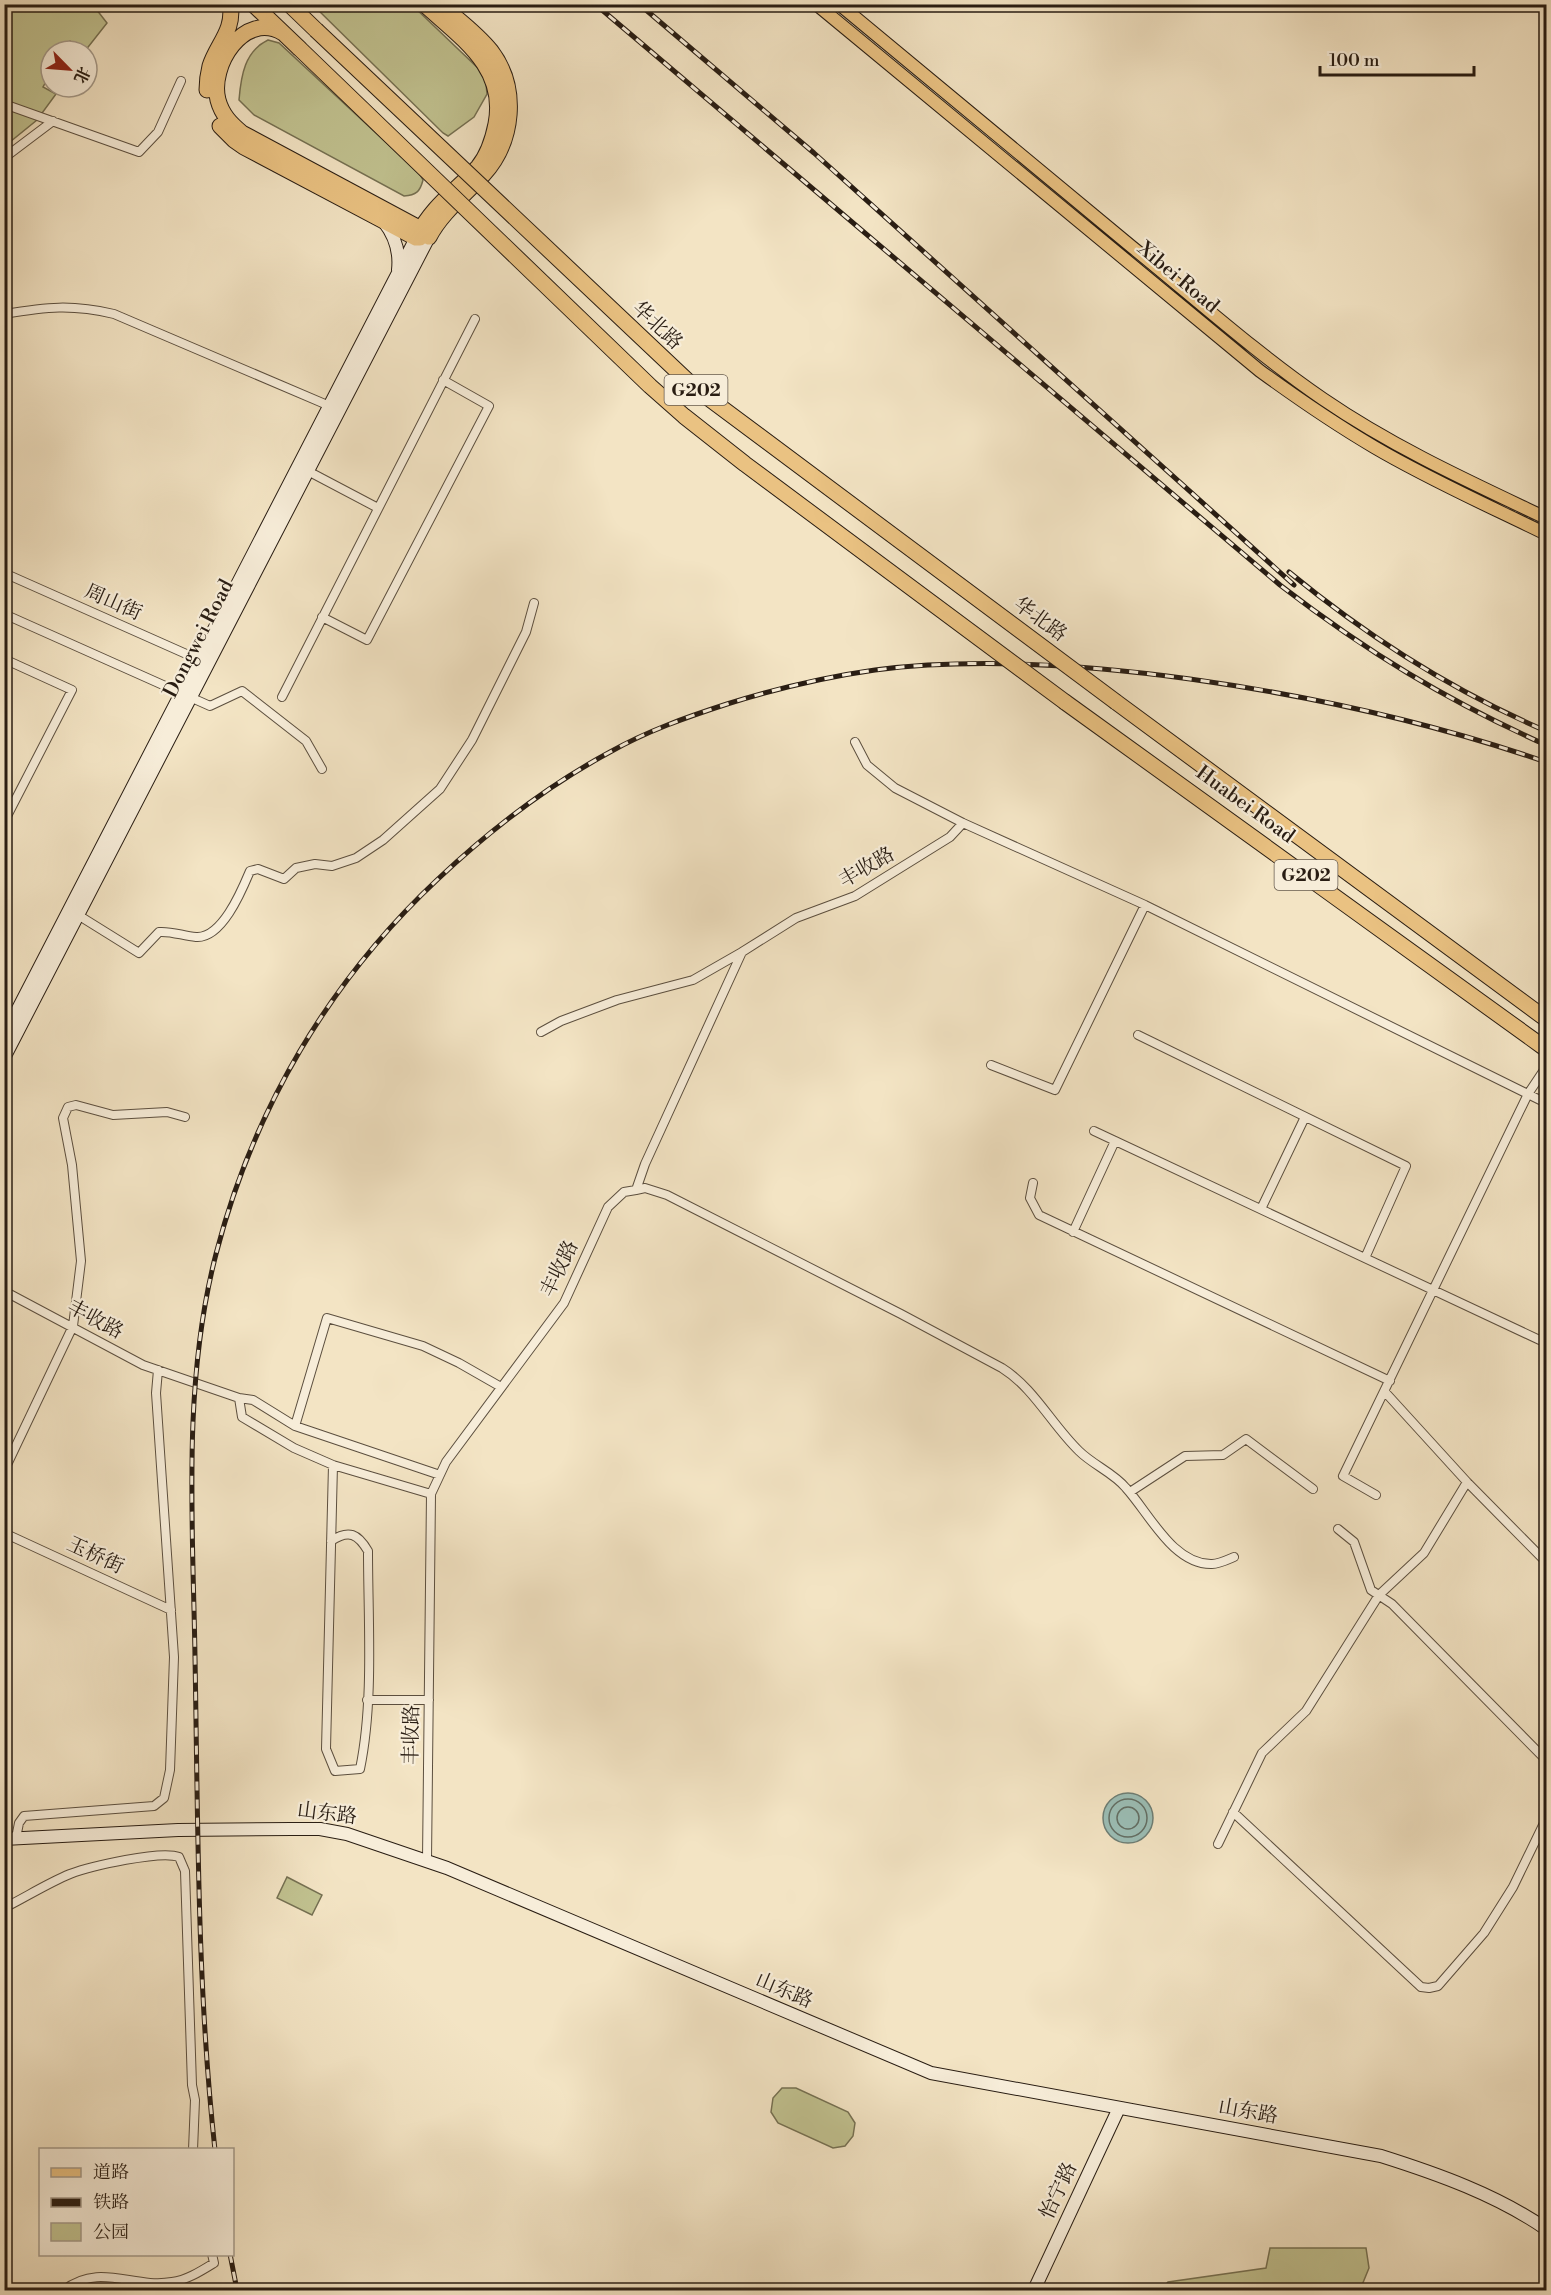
<svg xmlns="http://www.w3.org/2000/svg" width="1551" height="2295" font-family="'Libre Bodoni','Noto Serif SC',serif">
  <style>
    .green { fill: #c1c290; stroke: #757052; stroke-width: 1.5 }
    .water { fill: #9bbeb6; stroke: #6d7e75; stroke-width: 1.5 }
    .lines { fill: none; stroke-linecap: round; stroke-linejoin: round }
    .shore { stroke: #626e64; stroke-width: 1.5 }
    .street-casing { stroke: #5c4f3f; stroke-width: 10 }
    .secondary-casing { stroke: #291d13; stroke-width: 14 }
    .primary-casing { stroke: #291d13; stroke-width: 14 }
    .highway-casing { stroke: #291d13; stroke-width: 17 }
    .street { stroke: #f7edd9; stroke-width: 8 }
    .secondary { stroke: #f7edd9; stroke-width: 12 }
    .primary { stroke: #eac282; stroke-width: 12 }
    .highway { stroke: #eac282; stroke-width: 15 }
    .rail-casing { stroke: #291d13; stroke-width: 5 }
    .rail { stroke: #f7edd9; stroke-width: 3; stroke-dasharray: 9; stroke-linecap: butt }
    .highway-bridge-casing { stroke: #291d13; stroke-width: 17; stroke-linecap: butt }
    .highway-bridge { stroke: #eac282; stroke-width: 15 }
    .labels { text-anchor: middle; dominant-baseline: central; stroke-width: 4.5; stroke-linejoin: round; paint-order: stroke }
    .shield { fill: #f7edd9; stroke: #675b4e; stroke-width: 1.5 }
    .shield-label { font-size: 18px; font-weight: bold; fill: #291d13 }
    .street-label { font-size: 20px; fill: #291d13; stroke: #f7edd9 }
  </style>
  <rect width="100%" height="100%" fill="#f3e4c4"/>
  <filter id="stains"><feTurbulence type="fractalNoise" baseFrequency=".00333" numOctaves="4"/><feColorMatrix values="0 0 0 0 .2 0 0 0 0 .09 0 0 0 0 .02 0 0 0 .5 -.17"/></filter>
  <radialGradient id="worn" r=".72"><stop offset=".6" stop-color="#630" stop-opacity="0"/><stop offset="1" stop-color="#630" stop-opacity=".3"/></radialGradient>
  <path class="green" d="M5 5H93L107 23 85 51 70 41 64 51H51V73L43 87 56 94 37 120 5 146Z
    M313 5H412L482 72 486 84 487 94 474 117 448 136 443 133Z
    M268 40 279 43 419 173 423 180C420 192 416 195 404 196L254 115 239 100C241 75 245 51 268 40Z
    M287 1877 322 1895 312 1915 277 1898Z
    M782 2088H796L848 2112 855 2123 853 2136 845 2146 833 2148 778 2123 771 2112 773 2098Z
    M1270 2248H1366L1369 2268 1360 2290H1161L1168 2282 1266 2268Z"/>
  <path class="water" d="M1103 1818a25 25 0 1 1 50 0a25 25 0 1 1-50 0Z"/>
  <g class="lines">
    <path class="shore" d="M1109 1818a19 19 0 1 1 38 0a19 19 0 1 1-38 0Z
      M1117 1818a11 11 0 1 1 22 0a11 11 0 1 1-22 0Z"/>
    <defs>
      <path id="street" d="M4 104 139 152 158 132 181 81
        M4 158 53 121
        M4 314C47 307 71 304 114 314L332 407
        M304 469 378 508
        M4 573 202 661
        M4 614 210 706 242 691 306 741 322 769
        M322 617 367 640 489 406 443 380
        M4 659 72 690 4 822
        M282 697 475 319
        M855 742 867 765 895 788 963 823 1145 905 1546 1103
        M78 915 139 953 159 932C172 931 183 936 196 937 222 939 242 890 250 871L258 869 284 879 296 868 315 864 332 866 356 858 383 840 440 789 472 740 526 632 534 603
        M541 1032 561 1021 617 1000 693 980 742 952
        M1138 1035 1406 1166 1365 1258
        M991 1065 1055 1090 1145 905
        M1094 1131 1546 1343
        M1033 1183 1030 1198 1039 1215 1390 1381
        M636 1190 645 1188 667 1195 901 1314 1002 1368C1034 1388 1052 1425 1079 1451 1093 1465 1114 1473 1126 1488 1149 1513 1173 1565 1212 1564 1219 1564 1227 1560 1234 1557
        M1261 1209 1305 1117
        M1073 1232 1115 1141
        M4 1291 143 1365 239 1398
        M1385 1392 1467 1482 1546 1562
        M295 1426 327 1318 423 1346 459 1363 501 1387
        M4 1471 73 1326 81 1261 72 1165 63 1118 68 1107 76 1105 113 1115 167 1112 185 1117
        M1130 1492 1185 1456 1223 1455 1246 1439 1313 1489
        M431 1494 333 1465 294 1448 242 1417 239 1398 253 1400 295 1426 440 1475
        M1376 1495 1343 1476 1528 1094 1546 1067
        M1338 1529 1354 1542 1371 1590 1392 1604 1546 1760
        M4 1533 171 1610
        M331 1541C349 1529 358 1534 368 1551 368 1621 374 1701 360 1769L335 1771 326 1749 333 1465
        M367 1700H429
        M1233 1812 1421 1987 1429 1988 1438 1986 1484 1933 1513 1887 1546 1819
        M16 1838 19 1823 24 1816 154 1806 164 1798 170 1770 174 1657 156 1393 158 1370
        M1218 1844 1262 1753 1306 1711 1379 1595 1424 1553 1467 1482
        M427 1860 431 1494 446 1462 564 1303 608 1207 624 1192 636 1190 645 1164 742 952 796 918 855 896 950 837 963 823
        M4 1908C26 1897 48 1883 70 1874 91 1866 161 1850 179 1857L185 1871 192 2085 195 2100 193 2150
        M64 2290C100 2262 133 2289 172 2282 187 2280 201 2271 214 2263L212 2254"/>
      <path id="secondary" d="M384 222C395 236 400 252 398 270
        M4 1036 416 238
        M4 1058 429 237
        M4 1839 178 1830 292 1829H320L347 1834 447 1868 931 2073 1381 2156C1438 2174 1497 2195 1546 2229
        M1034 2290 1119 2108"/>
      <path id="primary" d="M816 4 1260 371C1297 398 1335 424 1374 447 1430 480 1489 506 1546 534
        M839 4C937 85 1035 166 1132 247 1195 298 1256 353 1323 399 1393 447 1470 482 1546 518"/>
      <path id="highway" d="M253 4 299 48
        M289 4 316 30
        M283 33C244 10 209 66 218 100 222 115 231 124 242 133L421 229 429 237
        M207 90C207 82 208 74 210 66 217 44 235 30 230 4
        M220 126 234 140 244 147 416 238H420
        M417 236C434 204 455 192 478 167 488 155 493 139 496 124 507 67 461 38 424 4
        M429 237C442 212 465 195 483 175 514 141 519 88 491 51 477 33 457 19 440 4
        M1065 702 1546 1049
        M1116 702 1546 1019"/>
    </defs>
    <use href="#street" class="street-casing"/>
    <use href="#secondary" class="secondary-casing"/>
    <use href="#primary" class="primary-casing"/>
    <use href="#highway" class="highway-casing"/>
    <use href="#street" class="street"/>
    <use href="#secondary" class="secondary"/>
    <use href="#primary" class="primary"/>
    <use href="#highway" class="highway"/>
    <defs>
      <path id="rail" d="M595 4 1280 585C1367 652 1446 700 1546 745
        M639 4 814 153 1294 585
        M1289 572C1368 637 1453 691 1546 731
        M215 2150C197 1986 198 1822 195 1657 193 1524 182 1385 216 1254 253 1110 329 981 438 879 490 830 547 786 610 752 647 731 687 717 727 704 775 689 825 677 875 670 978 657 1087 665 1190 679 1312 696 1430 722 1546 762
        M230 2254 237 2290"/>
    </defs>
    <use href="#rail" class="rail-casing"/>
    <use href="#rail" class="rail"/>
    <defs>
      <path id="highway-bridge" d="M316 30 695 388 1116 702
        M299 48 650 386 684 416 745 464 1065 702"/>
    </defs>
    <use href="#highway-bridge" class="highway-bridge-casing"/>
    <use href="#highway-bridge" class="highway-bridge"/>
  </g>
  <g class="labels">
    <g class="shield">
      <rect x="664.5" y="375" width="63" height="30" rx="4.5"/>
      <rect x="1274.5" y="860" width="63" height="30" rx="4.5"/>
    </g>
    <g class="shield-label">
      <text x="696" y="390">G202</text>
      <text x="1306" y="875">G202</text>
    </g>
    <g class="street-label">
      <text transform="translate(1178 278) rotate(40)">Xibei Road</text>
      <text transform="translate(657 326) rotate(43)">华北路</text>
      <text transform="translate(113 603) rotate(24)">周山街</text>
      <text transform="translate(1040 620) rotate(36)">华北路</text>
      <text transform="translate(199 639) rotate(-63)">Dongwei Road</text>
      <text transform="translate(1245 805) rotate(36)">Huabei Road</text>
      <text transform="translate(867 868) rotate(-30)">丰收路</text>
      <text transform="translate(560 1269) rotate(-64)">丰收路</text>
      <text transform="translate(95 1320) rotate(28)">丰收路</text>
      <text transform="translate(95 1556) rotate(25)">玉桥街</text>
      <text transform="translate(412 1735) rotate(-89)">丰收路</text>
      <text transform="translate(327 1814) rotate(7)">山东路</text>
      <text transform="translate(784 1991) rotate(23)">山东路</text>
      <text transform="translate(1248 2112) rotate(10)">山东路</text>
      <text transform="translate(1059 2191) rotate(-65)">怡宁路</text>
    </g>
  </g>
  <rect width="1551" height="2295" fill="none" stroke="#f3e4c4" stroke-width="24"/>
  <rect x="6" y="6" width="1539" height="2283" fill="none" stroke="#291d13" stroke-width="3"/>
  <rect x="12" y="12" width="1527" height="2271" fill="none" stroke="#291d13" stroke-width="1.5"/>
  <rect x="39" y="2148" width="195" height="108" fill="#f7edd9" stroke="#a59a8a" stroke-width="1.5"/>
  <rect x="51" y="2168" width="30" height="9" fill="#eac282" stroke="#a59a8a" stroke-width="1.5"/>
  <text x="93" y="2178" font-size="18" fill="#291d13">道路</text>
  <rect x="51" y="2198" width="30" height="9" fill="#291d13" stroke="#a59a8a" stroke-width="1.5"/>
  <text x="93" y="2208" font-size="18" fill="#291d13">铁路</text>
  <rect x="51" y="2223" width="30" height="18" fill="#c1c290" stroke="#a59a8a" stroke-width="1.5"/>
  <text x="93" y="2238" font-size="18" fill="#291d13">公园</text>
  <g transform="translate(69 69) rotate(115)"><circle r="28" fill="#f7edd9" stroke="#a59a8a" stroke-width="1.5"/>
  <path d="M0-4.5L10 22L0 15L-10 22Z" fill="#8f2418"/>
  <text y="-9" font-size="16" font-weight="bold" text-anchor="middle" fill="#291d13">北</text>
  </g>
  <path d="M1320 66v9h154v-9" fill="none" stroke="#291d13" stroke-width="3"/>
  <text x="1329" y="66" font-size="18" fill="#291d13" stroke="#f7edd9" stroke-width="4.5" paint-order="stroke">100 m</text>
  <rect width="100%" height="100%" filter="url(#stains)"/>
  <rect width="100%" height="100%" fill="url(#worn)"/>
</svg>
